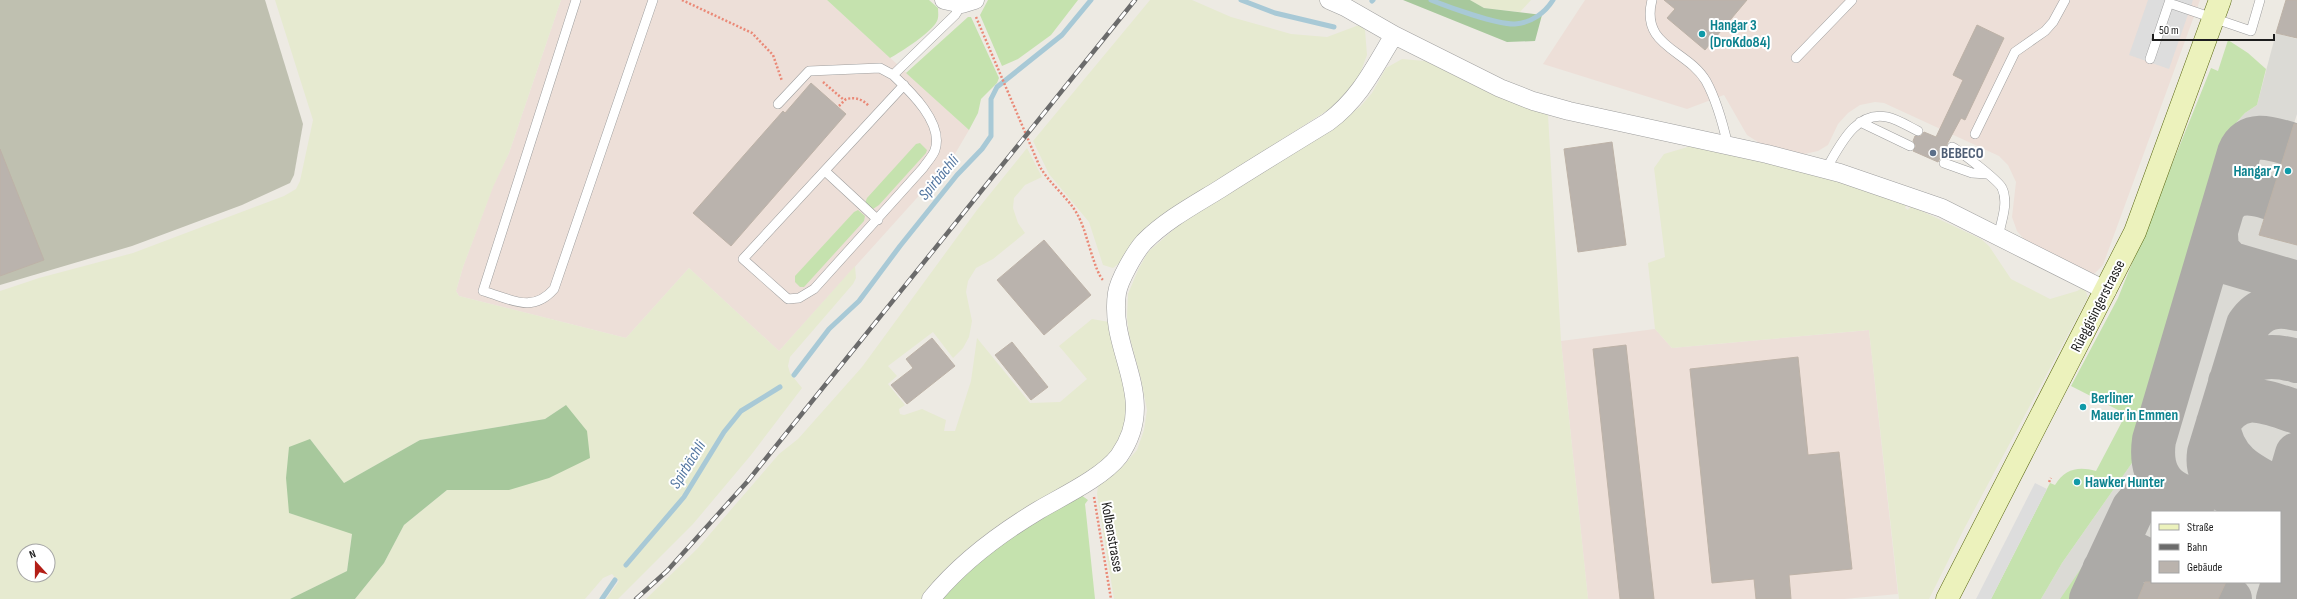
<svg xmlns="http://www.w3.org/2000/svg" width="2297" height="599" font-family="'Sofia Sans Condensed',sans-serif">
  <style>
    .military { fill: #eddfd8 }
    .airport { fill: #dbdad5; fill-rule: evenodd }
    .construction { fill: #bfc0b0 }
    .farmland { fill: #e6ead0; fill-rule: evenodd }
    .grass { fill: #c5e2ae }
    .forest { fill: #a7c89c }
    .parking { fill: #ddd }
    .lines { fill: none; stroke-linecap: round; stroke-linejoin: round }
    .stream { stroke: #a8c9d6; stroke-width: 5 }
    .taxiway { stroke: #acaaa7; stroke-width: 44 }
    .building { fill: #bab3ad; stroke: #bdb2a7 }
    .lane-casing { stroke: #9e9e9e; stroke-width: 10 }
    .street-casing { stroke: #9e9e9e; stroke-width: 19 }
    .secondary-casing { stroke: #596710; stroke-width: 23 }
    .path { stroke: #ea8977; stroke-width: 2.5; stroke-dasharray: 2 2; stroke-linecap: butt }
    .lane { stroke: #fff; stroke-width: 9 }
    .street { stroke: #fff; stroke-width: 18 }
    .secondary { stroke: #ecf2bc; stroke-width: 22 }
    .rail-casing { stroke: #6b6b6b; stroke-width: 4.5 }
    .rail { stroke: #fff; stroke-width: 3; stroke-dasharray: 9; stroke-linecap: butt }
    .culture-dot { fill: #0f9aa8; stroke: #fff; stroke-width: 1.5 }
    .service-dot { fill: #5c6f8a; stroke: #fff; stroke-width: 1.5 }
    .labels { text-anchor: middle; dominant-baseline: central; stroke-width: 4; stroke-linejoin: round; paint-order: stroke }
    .culture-label { font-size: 15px; font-weight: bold; fill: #0d838f; stroke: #fff; text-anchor: start }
    .service-label { font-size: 15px; font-weight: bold; fill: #4e5e75; stroke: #fff; text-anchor: start }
    .street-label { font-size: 15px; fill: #1d1d1d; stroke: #fff }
    .water-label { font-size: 16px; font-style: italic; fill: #5477a1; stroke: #fff }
  </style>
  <rect width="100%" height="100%" fill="#edeae3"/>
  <path class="military" d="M561 0H827L969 130 952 159 779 351 689 268 626 338 459 296 456 291 463 267 493 186 509 153Z
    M1585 0H2200L2103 265 2094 274 2028 244 2017 231 2012 217 2016 182 2008 165 1999 156 1884 103 1875 102 1860 105 1848 113 1838 124 1828 145 1818 151 1804 154 1761 144 1747 135 1724 95 1687 109 1543 64Z
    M1655 329 1672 348 1869 330 1898 594 1844 599H1588L1561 341Z"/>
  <path class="airport" d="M2276 33 2297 39V114L2259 235 2297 245V599H2041L2062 563 2132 463 2235 124 2245 113 2257 105ZM2152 512H2280V582H2152Z"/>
  <path class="construction" d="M0 0H265L303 124 294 175 290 183 242 205 132 246 0 285Z"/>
  <path class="farmland" d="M275 0H561L509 153 493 187 463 267 456 291 459 296 626 338 689 268 779 351 855 266 856 278 853 284 790 357 788 366 790 373 802 388 751 455 693 524 618 599H606L619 581 612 574 603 578 585 599H355L384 563 404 525 447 490H509L566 405 545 419 420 440 344 483 310 439 289 513 352 533 347 571 290 599H0V291L39 278 133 253 284 196 296 189 300 181 313 120ZM24 551H48V575H24Z
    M1150 0H1192L1231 17 1291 34 1327 37 1359 25 1365 30 1367 55 1358 79 1339 103 1157 219 1137 236 1122 261 1113 268 1103 265 1089 222 1049 174 1033 141Z
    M1470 0H1531L1520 12 1484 8Z
    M1402 59 1425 61 1548 115 1561 341 1588 599H1114L1097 494 1098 486 1122 467 1137 450 1144 430 1147 410 1141 379 1129 335 1127 317 1128 294 1138 270 1148 252 1180 224 1360 107 1372 93 1386 68Z
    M1691 146 1787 166 1853 185 1906 204 1905 208 1908 210 1911 206 1981 239 1989 246 2011 279 2050 299 2077 291 2082 288 2086 292 2088 297 1964 529 1929 599H1899L1869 330 1672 348 1655 329 1648 263 1665 257 1654 168 1664 154Z
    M1027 148 1042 177 1025 185 1014 198 1013 208 1018 223 1025 233 993 259 976 268 968 281 966 292 972 321 969 337 963 348 953 358 933 332 888 366 897 376 888 384 905 405 899 409 900 414 904 415 922 409 946 420 944 431H955L971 381 977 338 1030 403 1060 402 1087 379 1059 346 1092 319 1109 322 1118 352 1129 415 1123 435 1113 450 1103 461 931 587 922 599H646L697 549 779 454 798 439 862 367 977 210Z"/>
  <path class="grass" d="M827 0H929L938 8C938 12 939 17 937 21 932 32 901 52 890 58Z
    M988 0H1078L1051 35 1018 59 1002 66 980 15Z
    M968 17H971L999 78 997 83 981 99 978 113 969 130 906 73Z
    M2228 40 2248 53 2266 69 2257 105 2245 113 2235 124 2132 463 2062 563 2041 599H1991L2050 483 2055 485C2065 469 2078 466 2096 471L2126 414 2071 386 2118 298 2211 68 2218 71Z
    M920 143 927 150 926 153 879 205 873 209 865 203 867 198 916 144Z
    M858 210 865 216 864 221 804 287H800L795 282V276L854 212Z
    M1081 495 1088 500 1085 504 1086 513 1095 599H940L996 547Z
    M2111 525 2077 599H2060Z"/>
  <path class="forest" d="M1403 0H1470L1484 8 1542 15 1535 41 1507 42Z
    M566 405 587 431 590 458 549 478 509 490H447L404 525 384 563 355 599H290L347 571 352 534 289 513 286 478 289 447 310 439 344 483 420 440 545 419Z"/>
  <path class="parking" d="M2148 0H2193L2169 69 2129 55Z
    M2035 483 2047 489 1991 599H1976Z"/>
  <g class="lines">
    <path class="stream" d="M1241 0 1275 13 1334 27
      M1431 0C1448 7 1498 25 1515 24 1531 23 1545 13 1553 0
      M1372 1 1373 0
      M794 375 829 329 859 301 900 246 957 175 982 149 991 136V99L997 87 1062 35 1091 0
      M626 565 684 497 724 432 741 411 780 387
      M602 599 615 580"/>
    <path class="taxiway" d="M2223 208C2236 179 2275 201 2297 207
      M2216 235 2217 250 2229 263 2297 283
      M2230 382C2247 355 2269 353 2297 361
      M2297 412C2265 402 2240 388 2218 423 2222 469 2261 479 2297 499
      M2176 493C2155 483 2151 461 2154 440L2239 153C2249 127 2278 141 2297 146
      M2282 503C2280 520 2284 536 2297 548
      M2268 512C2241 499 2204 489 2209 453L2248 325C2260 307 2277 304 2297 309
      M2280 512 2297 454
      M2123 531C2118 551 2137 555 2152 562
      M2104 570 2103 579 2106 587 2129 599
      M2194 582 2230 599
      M2091 599 2133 509C2153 483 2168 489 2194 501
      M2278 599 2285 577 2280 554"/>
  </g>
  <path class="building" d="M1664 0H1747L1705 50 1667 18 1675 9Z
    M2286 0H2297V38L2276 33Z
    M1977 25 2004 38 1965 120 1961 118 1947 144V150L1949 152 1947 158H1940L1938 162 1913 151 1916 146 1913 141 1915 136H1921L1924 132 1936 137 1963 80 1953 75Z
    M811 83 846 114 731 246 693 213 783 111 785 113Z
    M2294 124H2297V245L2259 235Z
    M1612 142 1626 245 1578 252 1564 149Z
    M0 149 44 260 0 276Z
    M1044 240 1091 295 1044 335 997 280Z
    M932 338 955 366 907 404 891 385 913 368 906 359Z
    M1012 342 1048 387 1031 400 995 355Z
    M1626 345 1654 599H1620L1593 349Z
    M1798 357 1808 455 1839 452 1852 569 1789 575 1791 599H1756L1754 579 1712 583 1690 369Z
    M2145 582H2226L2218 599H2138Z"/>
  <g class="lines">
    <defs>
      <path id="lane" d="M576 0 483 291C511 299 532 314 554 289L653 0
        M1652 0C1640 47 1687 49 1706 81 1717 101 1723 124 1728 146
        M2169 3 2251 31 2260 0
        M1796 58 1852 0
        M2150 59 2170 0
        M893 75C910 91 944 123 935 150 933 156 927 162 923 168L814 289 799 298 788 299 743 259 904 85
        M778 104 809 71 880 68 893 75 955 15 962 4
        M1860 122 1910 146
        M1975 134 2015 52 2045 31 2053 22 2065 0
        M1952 147C1960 151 1999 181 2002 188 2009 203 2001 222 1998 237
        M1944 163 1972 173 1987 174
        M1826 169C1839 148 1855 110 1887 117 1897 119 1908 126 1918 131
        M825 171 878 220"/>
      <path id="street" d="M944 0 962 4 975 0
        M1329 0 1345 7 1394 35
        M931 599C961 562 999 534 1039 510 1063 496 1103 477 1119 456 1160 398 1108 352 1117 293 1119 280 1135 252 1144 242 1166 220 1194 205 1220 189 1256 166 1292 144 1328 122 1360 98 1374 68 1394 35L1500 88 1533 101 1569 111 1767 154 1840 173 1942 208 2107 291"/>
      <path id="secondary" d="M1947 599 2135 232 2220 0"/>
    </defs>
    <use href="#lane" class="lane-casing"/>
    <use href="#street" class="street-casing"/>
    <use href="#secondary" class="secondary-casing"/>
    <path class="path" d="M682 0 752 33 773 55 782 81
      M976 17 1039 165C1050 186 1072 199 1081 222 1087 235 1095 272 1103 280
      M823 82 844 100
      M839 106 846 99C856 97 862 99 869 106
      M2049 482 2051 478
      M1094 497 1111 599"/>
    <use href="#lane" class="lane"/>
    <use href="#street" class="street"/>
    <use href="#secondary" class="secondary"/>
    <defs>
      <path id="rail" d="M636 599 667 571 747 482 1135 0"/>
    </defs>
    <use href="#rail" class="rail-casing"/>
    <use href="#rail" class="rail"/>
  </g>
  <g class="culture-dot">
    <circle cx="1702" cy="34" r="4"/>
    <circle cx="2288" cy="171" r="4"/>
    <circle cx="2083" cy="407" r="4"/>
    <circle cx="2077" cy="482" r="4"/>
  </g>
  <circle class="service-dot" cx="1933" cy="153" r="4"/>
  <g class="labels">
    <g class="culture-label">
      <text x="1710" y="25">Hangar 3<tspan x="1710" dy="17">(DroKdo84)</tspan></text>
      <text x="2280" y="171" text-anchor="end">Hangar 7</text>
      <text x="2091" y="398">Berliner<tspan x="2091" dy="17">Mauer in Emmen</tspan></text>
      <text x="2085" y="482">Hawker Hunter</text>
    </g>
    <g class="service-label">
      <text x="1941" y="153">BEBECO</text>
    </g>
    <g class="street-label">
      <text transform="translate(2098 306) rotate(-63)">Rüeggisingerstrasse</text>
      <text transform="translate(1112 537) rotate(80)">Kolbenstrasse</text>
    </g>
    <g class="water-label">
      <text transform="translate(939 178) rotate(-50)">Spirbächli</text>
      <text transform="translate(688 465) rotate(-58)">Spirbächli</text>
    </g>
  </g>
  <rect x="2151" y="511" width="130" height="72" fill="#ffffff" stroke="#a5a5a5"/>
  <rect x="2159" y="524" width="20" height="6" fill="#ecf2bc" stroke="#a5a5a5"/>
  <text x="2187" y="531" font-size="12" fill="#1d1d1d">Straße</text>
  <rect x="2159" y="544" width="20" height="6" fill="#6b6b6b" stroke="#a5a5a5"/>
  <text x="2187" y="551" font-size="12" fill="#1d1d1d">Bahn</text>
  <rect x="2159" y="561" width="20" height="12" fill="#bab3ad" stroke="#a5a5a5"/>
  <text x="2187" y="571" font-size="12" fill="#1d1d1d">Gebäude</text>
  <g transform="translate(36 563) rotate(339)"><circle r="19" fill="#ffffff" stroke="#a5a5a5"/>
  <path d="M0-3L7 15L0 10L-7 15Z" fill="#b31e16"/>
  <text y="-6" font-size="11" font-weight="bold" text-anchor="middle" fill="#1d1d1d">N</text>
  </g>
  <path d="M2153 34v6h121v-6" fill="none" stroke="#1d1d1d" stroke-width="2"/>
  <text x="2159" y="34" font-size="12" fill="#1d1d1d" stroke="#ffffff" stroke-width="3" paint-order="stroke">50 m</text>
</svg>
